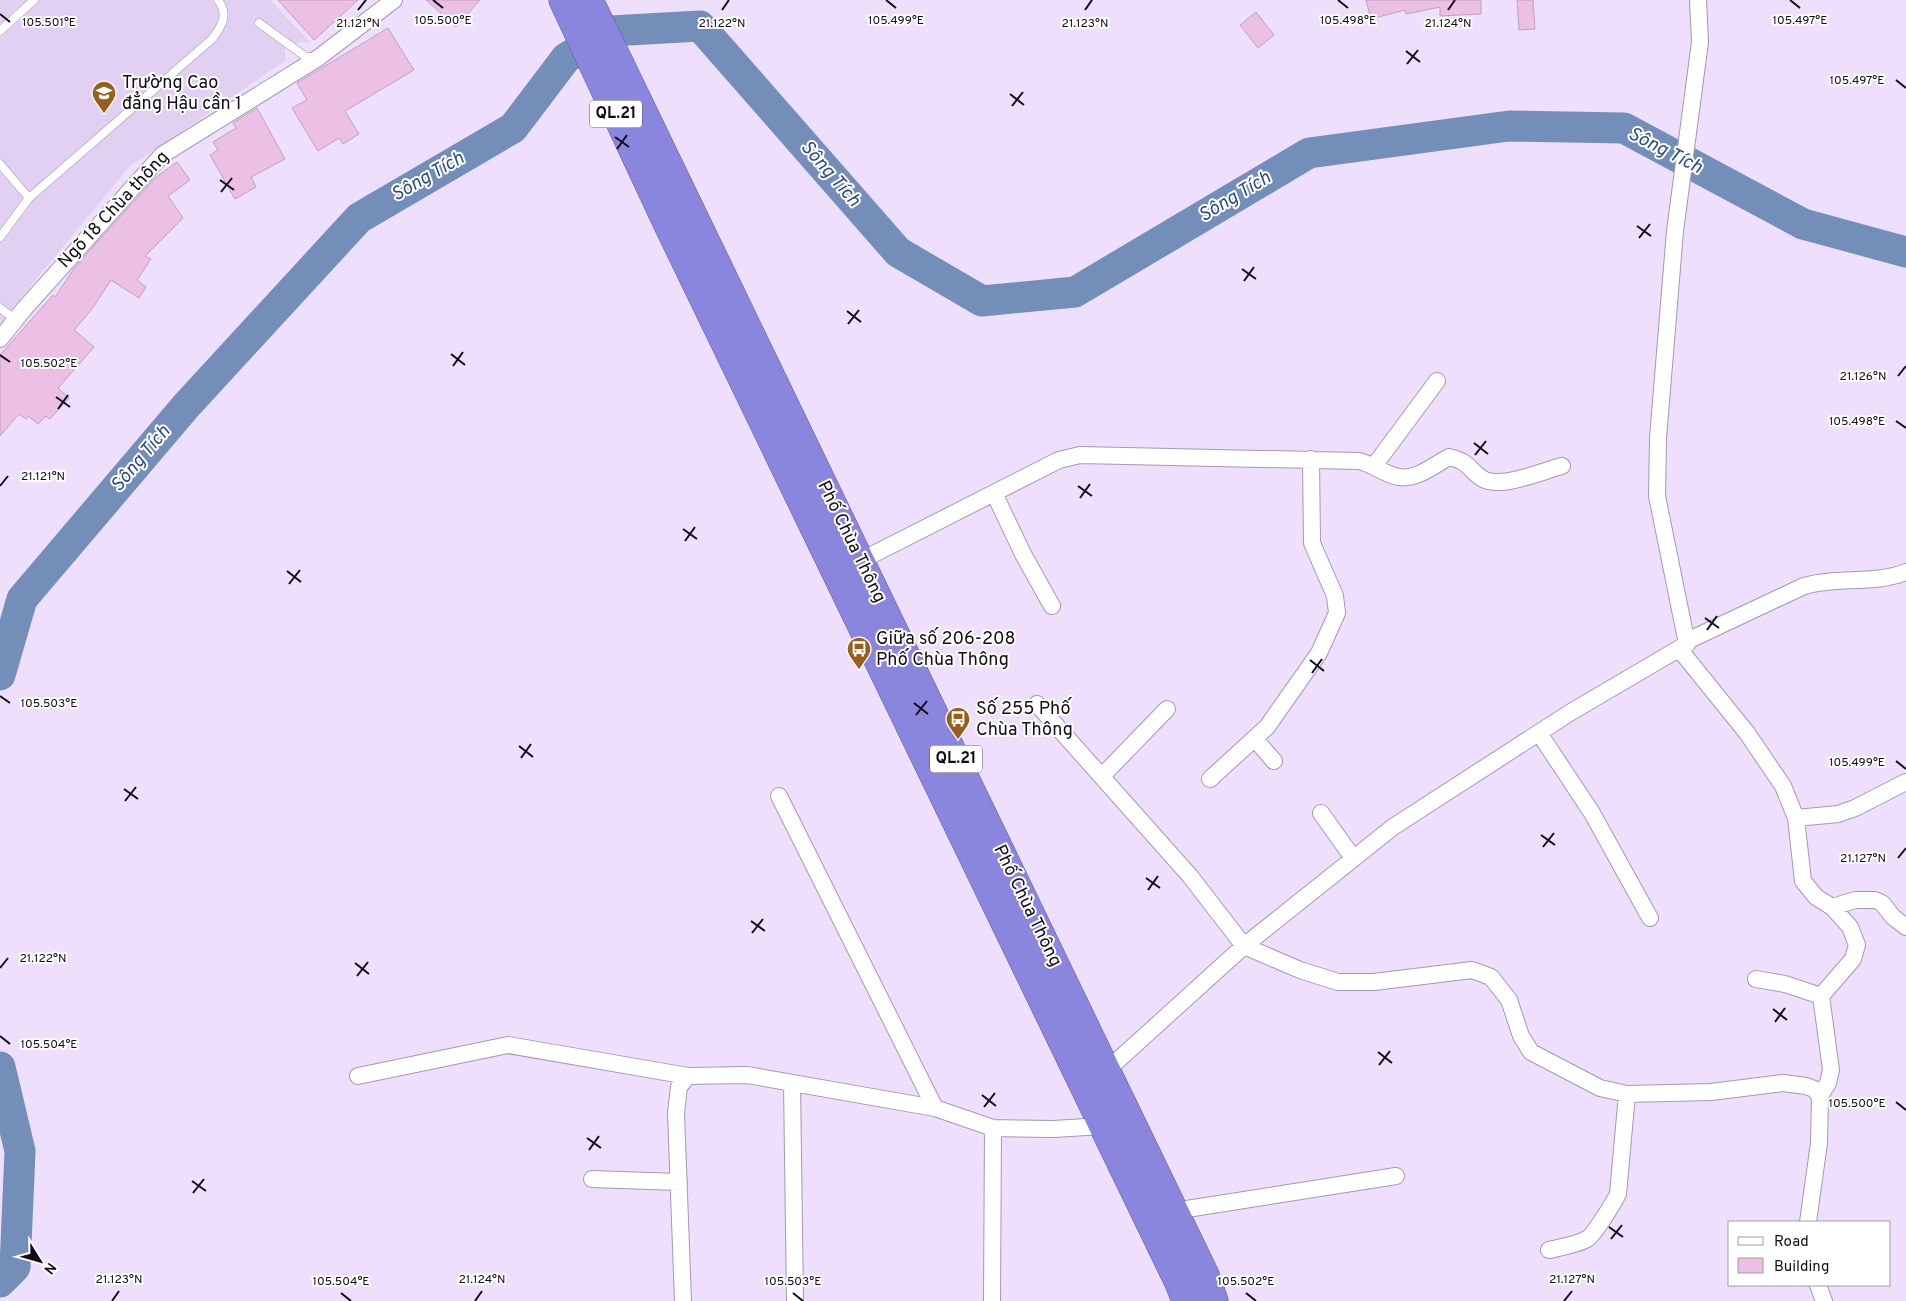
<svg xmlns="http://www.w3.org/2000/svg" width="1906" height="1301" font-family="Overpass,sans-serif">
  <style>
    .built { fill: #e2d0f3 }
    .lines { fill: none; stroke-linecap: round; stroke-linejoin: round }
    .river { stroke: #748eba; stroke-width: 31 }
    .building { fill: #ecbfe5; stroke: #bda3b8 }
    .lane-casing { stroke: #a698b3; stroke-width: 9 }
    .street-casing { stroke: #a698b3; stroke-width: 18 }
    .highway-casing { stroke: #605b98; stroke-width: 29 }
    .lane { stroke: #fff; stroke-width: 8 }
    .street { stroke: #fff; stroke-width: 16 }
    .highway { stroke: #8a86de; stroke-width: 28 }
    .ticks { fill: none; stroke: #110c15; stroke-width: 2 }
    .labels { text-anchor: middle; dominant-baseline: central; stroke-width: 4; stroke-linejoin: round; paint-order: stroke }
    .shield { fill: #fff; stroke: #58555b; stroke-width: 1 }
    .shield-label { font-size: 16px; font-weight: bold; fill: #110c15 }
    .poi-label { font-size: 18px; fill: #110c15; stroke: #fff; text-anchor: start }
    .street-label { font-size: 18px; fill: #110c15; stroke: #fff }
    .water-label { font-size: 19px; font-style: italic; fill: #294a82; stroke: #fff }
    .ticks-label { font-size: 12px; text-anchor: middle; fill: #110c15; stroke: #fff; stroke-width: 4; stroke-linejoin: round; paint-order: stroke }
  </style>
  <rect width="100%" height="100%" fill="#eedffd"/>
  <path class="built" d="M0 0H270L311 43 302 42 285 47V61L129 167 0 323Z"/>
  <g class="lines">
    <path class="river" d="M0 675 22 599 186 406 359 218 513 128 566 58 611 31 700 26 898 252 982 301 1075 292 1309 153 1509 126 1624 128 1803 224 1906 252
      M0 1067 20 1151 15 1267 0 1282"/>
  </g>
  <path class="building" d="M278 0H358L314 40Z
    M426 0H480L456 27Z
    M1366 0H1481V14L1440 16V7L1406 14 1405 10 1371 19Z
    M1517 0H1533L1535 29 1519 30Z
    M1256 12 1274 35 1258 48 1240 25Z
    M388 28 414 70 345 111 359 134 343 144 339 138 318 151 292 108 307 100 297 83Z
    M257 108 285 159 251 177 256 187 235 199 210 155 218 150 213 142 236 128 233 123Z
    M177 162 190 180 168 196 183 218 145 256 151 259 137 280 146 287 139 298 111 280 92 309 74 330 94 347 58 388 69 398 50 419 46 416 38 424 28 416 26 419 19 414 0 436V355L53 295 55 297 75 267 155 178Z"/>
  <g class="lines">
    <defs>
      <path id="lane" d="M259 23 306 57H316
        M0 31 34 0
        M0 164 29 198
        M0 237 29 198 212 39C222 26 229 15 218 0
        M0 308 15 319"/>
      <path id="street" d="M0 339 24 309 162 155 318 58 394 0
        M1374 466 1437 381
        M994 493 1023 554 1052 606
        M860 561 1059 460 1080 455 1359 461C1373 464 1385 475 1399 477 1417 480 1434 465 1449 457 1472 462 1470 473 1485 480 1504 488 1542 471 1562 466
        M1687 641 1804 586C1838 576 1873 585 1906 572
        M1680 650 1747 733 1783 786 1796 818 1803 881 1816 897 1832 907 1850 927 1857 945 1853 959 1821 996 1831 1070 1828 1083 1820 1096 1819 1143 1808 1222
        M1037 704 1190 876 1244 946 1300 970 1338 982H1374L1472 970 1491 977 1509 1000 1521 1036 1531 1052 1600 1088 1627 1094 1711 1092 1783 1083 1806 1086 1814 1089 1820 1096
        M1539 733 1592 813 1650 918
        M1255 739 1274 761
        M1102 776 1167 709
        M1210 779 1267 727 1319 653 1337 613 1335 596 1312 543 1311 459
        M779 796 935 1108
        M1321 813 1353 858
        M1796 818 1838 814 1855 808 1906 782
        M1832 907 1855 900H1875L1882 903 1893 917 1906 927
        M1756 979 1785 984 1821 996
        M1106 1071 1244 946 1393 827 1571 712 1687 644 1657 496 1658 438 1675 231 1700 42 1698 0
        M358 1076 508 1045 688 1076
        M792 1083 795 1301
        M592 1179 679 1182
        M1174 1211 1396 1176
        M1549 1250C1561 1247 1576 1245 1587 1239 1594 1235 1614 1202 1618 1194L1627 1094
        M1818 1285 1824 1301
        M683 1301 676 1113 679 1087 688 1076 747 1075 935 1108 993 1128 1053 1129 1103 1126
        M992 1301 993 1128"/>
      <path id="highway" d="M563 0 669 227 1179 1283 1186 1301
        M589 0 1205 1275 1214 1301"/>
    </defs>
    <use href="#lane" class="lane-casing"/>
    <use href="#street" class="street-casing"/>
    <use href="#highway" class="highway-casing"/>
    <use href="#lane" class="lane"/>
    <use href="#street" class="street"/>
    <use href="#highway" class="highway"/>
  </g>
  <path class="ticks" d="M433 0 443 8M886 0 896 8M1338 0 1348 8M1790 0 1800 8M358 10 366 0M722 10 729 0M1085 10 1092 0M1448 10 1455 0M0 14 10 22M1406 51 1420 62M1407 64 1418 50M1896 80 1906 88M1010 94 1024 105M1012 106 1023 92M615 137 629 147M617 149 627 135M220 180 234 190M221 192 232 178M1637 226 1651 236M1639 238 1650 224M1242 269 1256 279M1244 281 1254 267M847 311 861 322M848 324 859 310M451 354 465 365M0 355 10 362M453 366 463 352M1898 376 1906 366M56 397 70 407M58 409 68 395M1896 421 1906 428M1474 443 1488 454M1475 455 1486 441M0 486 8 476M1078 486 1092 496M1080 498 1090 484M683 529 697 539M685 541 695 527M287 571 301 582M289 584 300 570M1705 618 1719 628M1707 630 1717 616M1310 660 1324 671M1312 673 1322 659M0 696 10 703M914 703 928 714M916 715 927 701M519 746 533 757M521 758 531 744M1896 761 1906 769M124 789 138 799M125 801 136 787M1541 835 1555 845M1543 847 1554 833M1898 858 1906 848M1146 878 1160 888M1148 890 1158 876M751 921 765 931M752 933 763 919M355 963 369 974M0 968 8 958M357 976 368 962M1773 1009 1787 1020M1775 1022 1785 1008M0 1036 10 1044M1378 1052 1392 1063M1379 1065 1390 1051M982 1095 996 1106M1896 1102 1906 1110M984 1107 995 1093M587 1138 601 1148M589 1150 599 1136M192 1181 206 1191M193 1193 204 1179M1609 1227 1623 1237M1611 1239 1622 1225M341 1293 351 1301M793 1293 803 1301M1246 1293 1256 1301M112 1301 119 1291M475 1301 482 1291M1564 1301 1572 1291"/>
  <defs>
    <symbol id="university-pin" viewBox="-11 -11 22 30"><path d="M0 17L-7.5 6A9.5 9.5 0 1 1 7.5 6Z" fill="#975f1b" stroke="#fff"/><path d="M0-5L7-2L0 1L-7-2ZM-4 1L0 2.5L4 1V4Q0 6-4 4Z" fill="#fff"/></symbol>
    <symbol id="bus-pin" viewBox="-11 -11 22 30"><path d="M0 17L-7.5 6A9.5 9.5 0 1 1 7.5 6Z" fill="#975f1b" stroke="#fff"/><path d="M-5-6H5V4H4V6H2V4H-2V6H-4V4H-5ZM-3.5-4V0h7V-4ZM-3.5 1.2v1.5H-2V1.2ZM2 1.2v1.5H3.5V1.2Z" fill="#fff"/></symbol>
  </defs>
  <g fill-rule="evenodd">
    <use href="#university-pin" x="90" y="79" width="28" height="38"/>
    <use href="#bus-pin" x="845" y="635" width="28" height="38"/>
    <use href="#bus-pin" x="944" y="705" width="28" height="38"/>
  </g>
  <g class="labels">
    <g class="shield">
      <rect x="590" y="100.5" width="52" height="27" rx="4"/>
      <rect x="930" y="745.5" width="52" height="27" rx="4"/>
    </g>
    <g class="shield-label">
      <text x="616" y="114">QL.21</text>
      <text x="956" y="759">QL.21</text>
    </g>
    <g class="poi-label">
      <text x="122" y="83">Trường Cao<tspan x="122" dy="21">đẳng Hậu cần 1</tspan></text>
      <text x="876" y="639">Giữa số 206-208<tspan x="876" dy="21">Phố Chùa Thông</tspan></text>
      <text x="976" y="709">Số 255 Phố<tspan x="976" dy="21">Chùa Thông</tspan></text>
    </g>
    <g class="street-label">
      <text transform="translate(114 210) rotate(-47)">Ngõ 18 Chùa thông</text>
      <text transform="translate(851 542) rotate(64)">Phố Chùa Thông</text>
      <text transform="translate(1027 906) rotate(64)">Phố Chùa Thông</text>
    </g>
    <g class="water-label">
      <text transform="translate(1665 151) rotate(27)">Sông Tích</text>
      <text transform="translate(830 174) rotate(49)">Sông Tích</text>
      <text transform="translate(428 177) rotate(-30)">Sông Tích</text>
      <text transform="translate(1235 197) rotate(-31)">Sông Tích</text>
      <text transform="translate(141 459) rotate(-50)">Sông Tích</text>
    </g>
  </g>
  <g class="ticks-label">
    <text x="443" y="24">105.500°E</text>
    <text x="896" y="24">105.499°E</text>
    <text x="1348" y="24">105.498°E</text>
    <text x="1800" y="24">105.497°E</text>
    <text x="49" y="26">105.501°E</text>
    <text x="358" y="27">21.121°N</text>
    <text x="722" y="27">21.122°N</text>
    <text x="1085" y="27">21.123°N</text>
    <text x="1448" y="27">21.124°N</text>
    <text x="1857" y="84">105.497°E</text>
    <text x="49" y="367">105.502°E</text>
    <text x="1863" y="380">21.126°N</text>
    <text x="1857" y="425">105.498°E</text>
    <text x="43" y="480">21.121°N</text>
    <text x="49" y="707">105.503°E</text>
    <text x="1857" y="766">105.499°E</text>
    <text x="1863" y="862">21.127°N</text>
    <text x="43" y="962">21.122°N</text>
    <text x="49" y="1048">105.504°E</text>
    <text x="1857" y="1107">105.500°E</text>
    <text x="119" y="1283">21.123°N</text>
    <text x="482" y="1283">21.124°N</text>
    <text x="1572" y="1283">21.127°N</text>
    <text x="341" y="1285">105.504°E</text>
    <text x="793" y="1285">105.503°E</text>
    <text x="1246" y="1285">105.502°E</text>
  </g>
  <rect x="1728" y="1221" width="162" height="65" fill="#ffffff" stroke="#a09ea1"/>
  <rect x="1738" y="1237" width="25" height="8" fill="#ffffff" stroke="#a09ea1"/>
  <text x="1774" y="1246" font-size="15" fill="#110c15">Road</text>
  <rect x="1738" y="1258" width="25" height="15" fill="#ecbfe5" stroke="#a09ea1"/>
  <text x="1774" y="1271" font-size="15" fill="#110c15">Building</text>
  <g transform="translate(40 1261) rotate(127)" stroke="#ffffff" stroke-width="4" paint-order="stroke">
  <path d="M0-4L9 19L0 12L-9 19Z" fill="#110c15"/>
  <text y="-8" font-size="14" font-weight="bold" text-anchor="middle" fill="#110c15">N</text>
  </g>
</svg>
